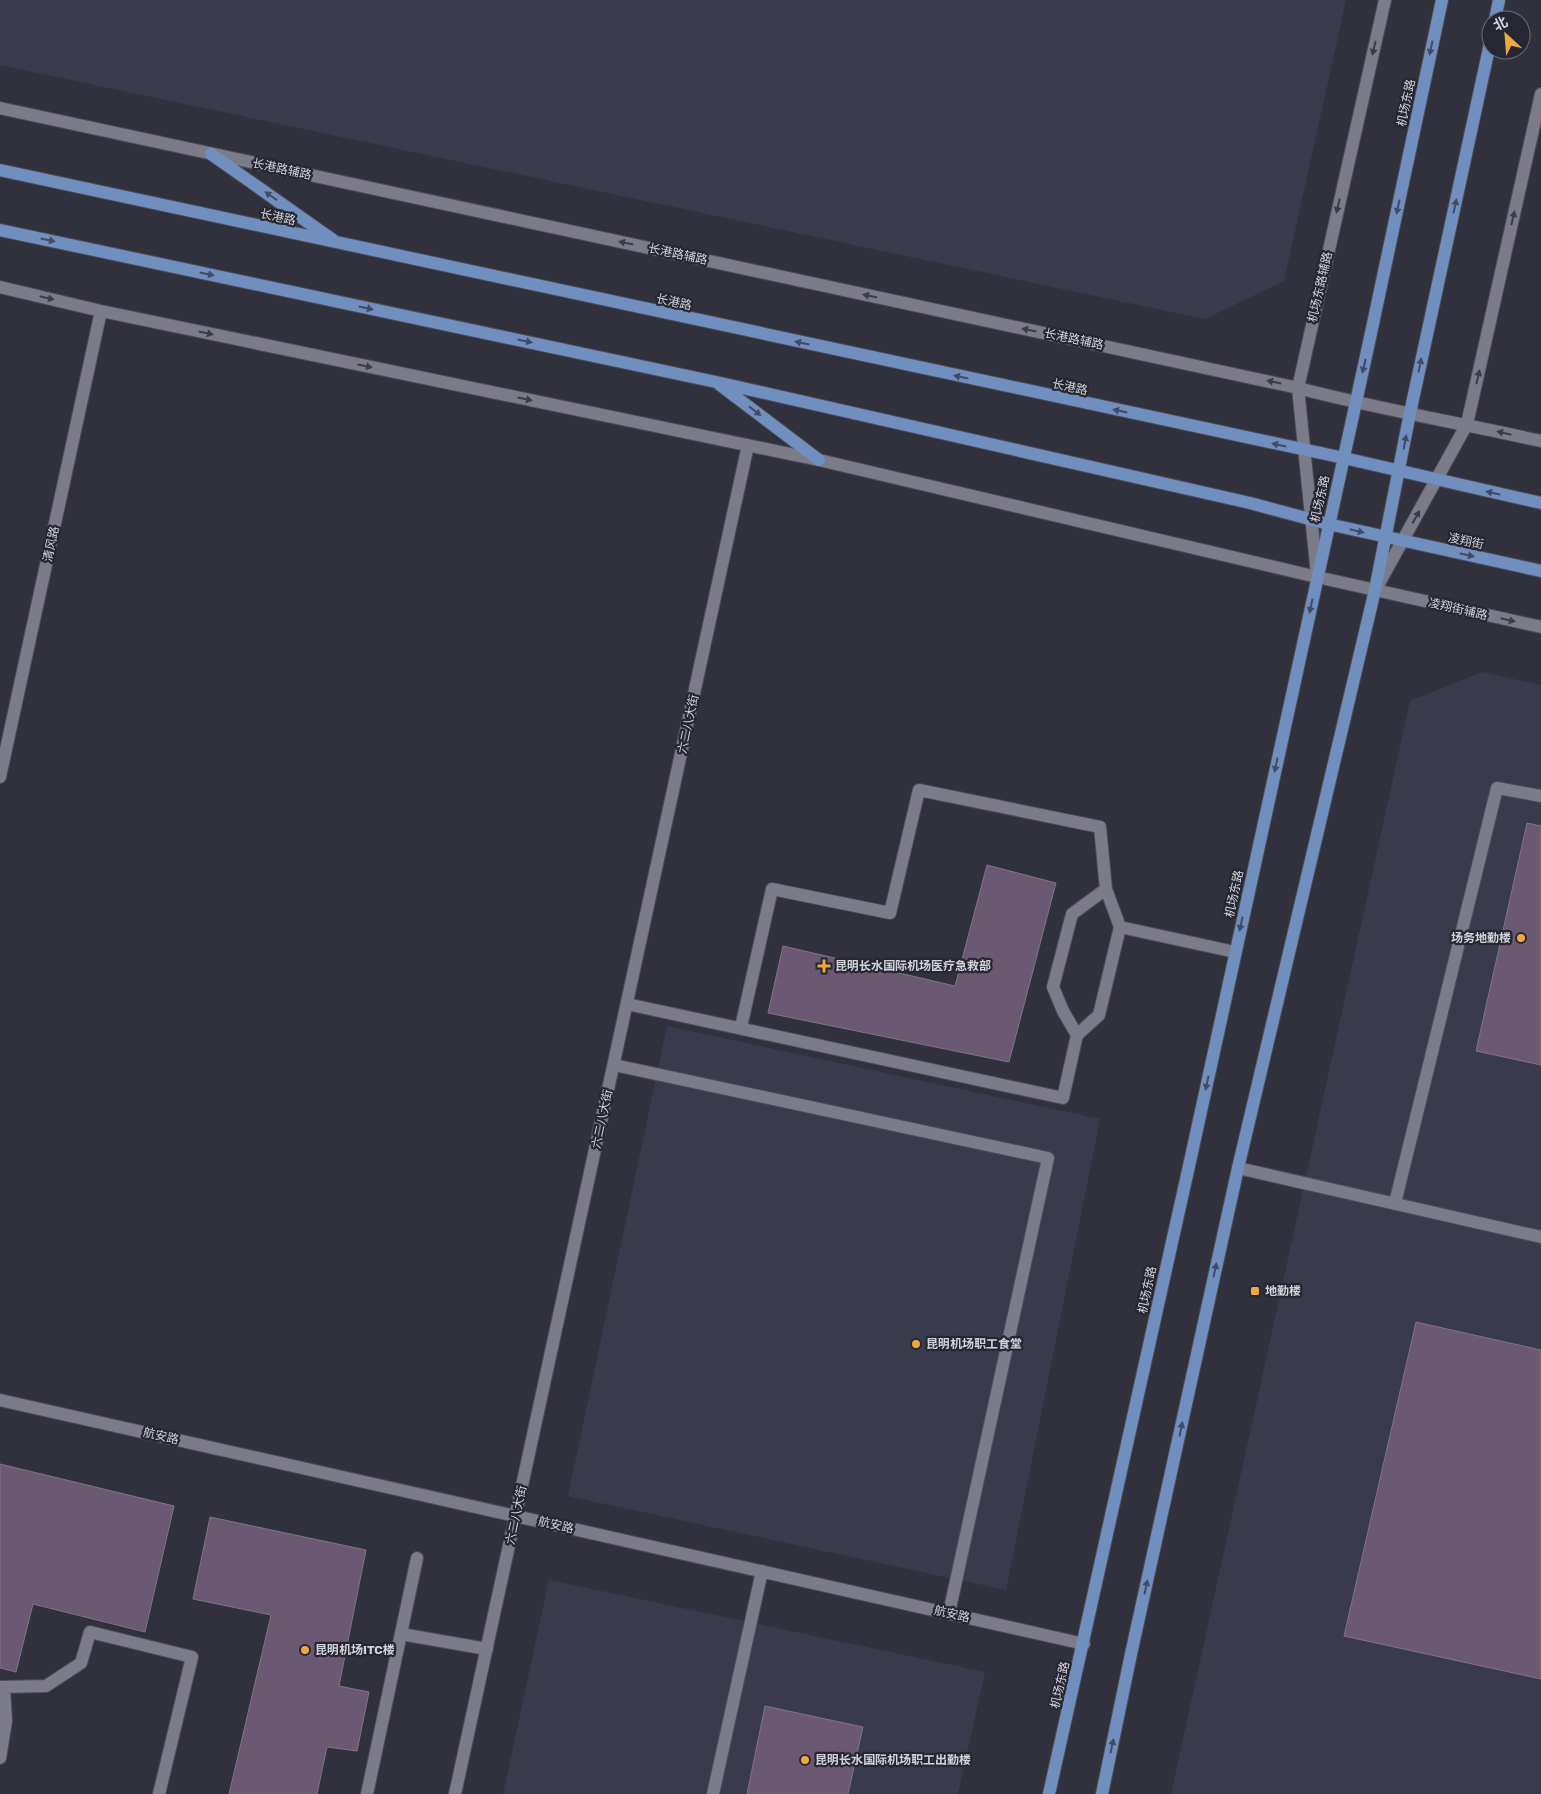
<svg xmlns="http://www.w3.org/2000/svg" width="1541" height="1794" font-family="Rubik,'Noto Sans SC',sans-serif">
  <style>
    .built { fill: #3a3a4d }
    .building { fill: #6b5973; stroke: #7f7683 }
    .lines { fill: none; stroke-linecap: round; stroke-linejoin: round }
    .minor-casing { stroke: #4d4c57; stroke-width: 14 }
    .major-casing { stroke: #4d4c57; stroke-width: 14 }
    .minor { stroke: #7b7b8a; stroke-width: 12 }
    .major { stroke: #708fbf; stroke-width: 12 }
    .oneway { fill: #3c3c49 }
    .oneway2 { fill: #414b64 }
    .poi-dot { fill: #eea83c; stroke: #272733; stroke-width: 2 }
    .labels { text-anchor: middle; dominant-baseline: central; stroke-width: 4.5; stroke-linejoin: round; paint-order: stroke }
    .street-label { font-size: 12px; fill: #d2d2db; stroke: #272733 }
    .poi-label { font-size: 12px; font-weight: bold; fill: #d2d2db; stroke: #272733; text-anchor: start }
  </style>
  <rect width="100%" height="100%" fill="#31313e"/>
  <path class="built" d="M0 0H1346L1284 281 1205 319 0 65Z
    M1482 672 1541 685V1794H1171L1410 701Z
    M667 1026 1100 1119 1006 1590 568 1496Z
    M549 1580 985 1672 958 1794H503Z"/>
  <path class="building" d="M1527 823 1541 826V1065L1476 1051Z
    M987 865 1056 883 1009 1062 768 1013 783 946 955 986Z
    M1416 1322 1541 1350V1679L1344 1636Z
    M0 1464 174 1506 145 1632 33 1604 16 1672 0 1668Z
    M210 1517 366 1550 339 1686 369 1692 357 1751 327 1747 317 1794H229L271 1615 193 1599Z
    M765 1706 863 1727 848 1794H747Z"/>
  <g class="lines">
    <defs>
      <path id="minor" d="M0 108 1298 388C1378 409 1460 423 1541 441
        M0 287 101 311 819 460 1317 577 1541 627
        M1317 575 1298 388 1385 0
        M1377 587 1467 424 1541 94
        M0 777 101 311
        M1106 889 1120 927 1235 952
        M627 1004 1063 1098 1077 1035 1063 1011 1053 987 1072 914 1106 889 1100 827 919 790 890 913 772 889 741 1027
        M1077 1035 1099 1015 1120 927
        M614 1065 1048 1158 949 1613
        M1238 1168 1541 1237
        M1395 1203 1497 788 1541 796
        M0 1400 1084 1644
        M401 1634 487 1649
        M0 1687 46 1686 81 1663 90 1632 192 1657 159 1794
        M0 1758 6 1721 4 1688
        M367 1794 417 1558
        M455 1794 748 445
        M713 1794 762 1571"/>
      <path id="major" d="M1495 20 1499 0
        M211 154 333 240
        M0 170 1344 458 1541 503
        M0 230 716 382 1250 503 1328 524 1541 571
        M720 385 819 460
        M1049 1794 1191 1157 1368 347 1442 0
        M1102 1794 1131 1654 1238 1168 1375 590 1410 413 1491 39"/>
    </defs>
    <use href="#minor" class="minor-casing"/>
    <use href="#major" class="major-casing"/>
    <use href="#minor" class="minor"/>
    <use href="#major" class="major"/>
  </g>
  <defs><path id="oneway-solid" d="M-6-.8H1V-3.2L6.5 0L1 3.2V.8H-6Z" transform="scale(1.25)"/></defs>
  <g class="oneway">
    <use href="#oneway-solid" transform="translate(1374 48) rotate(103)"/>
    <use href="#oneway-solid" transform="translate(1338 206) rotate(103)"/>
    <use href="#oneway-solid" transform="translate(1513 218) rotate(-77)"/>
    <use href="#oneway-solid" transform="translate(626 243) rotate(-168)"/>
    <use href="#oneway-solid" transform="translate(870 296) rotate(-168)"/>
    <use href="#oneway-solid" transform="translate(47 298) rotate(13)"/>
    <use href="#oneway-solid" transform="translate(1029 330) rotate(-168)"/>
    <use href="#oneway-solid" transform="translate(206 333) rotate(12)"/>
    <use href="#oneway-solid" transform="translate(365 366) rotate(12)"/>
    <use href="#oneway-solid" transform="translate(1478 377) rotate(-77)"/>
    <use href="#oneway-solid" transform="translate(1274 382) rotate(-168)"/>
    <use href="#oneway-solid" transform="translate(525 399) rotate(12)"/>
    <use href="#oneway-solid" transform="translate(1504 433) rotate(-167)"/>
    <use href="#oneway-solid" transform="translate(1416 517) rotate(-61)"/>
    <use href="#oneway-solid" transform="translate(1508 620) rotate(13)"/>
  </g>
  <g class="oneway2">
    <use href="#oneway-solid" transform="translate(1431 48) rotate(102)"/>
    <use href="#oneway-solid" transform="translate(271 196) rotate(-145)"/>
    <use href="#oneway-solid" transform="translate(1455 206) rotate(-78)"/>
    <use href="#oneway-solid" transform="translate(1398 207) rotate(102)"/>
    <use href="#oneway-solid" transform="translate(48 240) rotate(12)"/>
    <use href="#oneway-solid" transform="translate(207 274) rotate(12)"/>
    <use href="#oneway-solid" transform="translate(366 308) rotate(12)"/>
    <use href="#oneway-solid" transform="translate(525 341) rotate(12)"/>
    <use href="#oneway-solid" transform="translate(802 343) rotate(-168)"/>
    <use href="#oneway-solid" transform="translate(1420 365) rotate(-78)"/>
    <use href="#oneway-solid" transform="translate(1364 366) rotate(103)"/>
    <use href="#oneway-solid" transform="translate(961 377) rotate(-168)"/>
    <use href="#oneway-solid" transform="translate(755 411) rotate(37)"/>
    <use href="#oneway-solid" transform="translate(1120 411) rotate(-168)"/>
    <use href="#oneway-solid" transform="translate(1405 442) rotate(-80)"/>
    <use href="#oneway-solid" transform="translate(1279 445) rotate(-168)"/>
    <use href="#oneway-solid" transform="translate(1493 493) rotate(-168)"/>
    <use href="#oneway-solid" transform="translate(1357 531) rotate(13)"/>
    <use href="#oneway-solid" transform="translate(1467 555) rotate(12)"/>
    <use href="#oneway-solid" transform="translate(1311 606) rotate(102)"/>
    <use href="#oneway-solid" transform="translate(1276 765) rotate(102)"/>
    <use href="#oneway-solid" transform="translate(1241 924) rotate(102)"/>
    <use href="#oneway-solid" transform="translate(1207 1083) rotate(102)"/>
    <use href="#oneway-solid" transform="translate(1215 1270) rotate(-78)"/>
    <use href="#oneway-solid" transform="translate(1181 1429) rotate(-78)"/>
    <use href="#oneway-solid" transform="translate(1146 1587) rotate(-78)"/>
    <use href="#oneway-solid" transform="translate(1112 1746) rotate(-78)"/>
  </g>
  <g class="poi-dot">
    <circle cx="1521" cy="938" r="5"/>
    <path d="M821.5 958.5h5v5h5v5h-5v5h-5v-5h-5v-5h5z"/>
    <rect x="1250" y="1286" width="10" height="10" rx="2.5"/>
    <circle cx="916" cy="1344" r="5"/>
    <circle cx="305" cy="1650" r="5"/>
    <circle cx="805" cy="1760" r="5"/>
  </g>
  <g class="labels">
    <g class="street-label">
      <text transform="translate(1406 103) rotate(-78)">机场东路</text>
      <text transform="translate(282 169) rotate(12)">长港路辅路</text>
      <text transform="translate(278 217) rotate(12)">长港路</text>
      <text transform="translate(678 254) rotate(12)">长港路辅路</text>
      <text transform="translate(1320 287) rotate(-77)">机场东路辅路</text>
      <text transform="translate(674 302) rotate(12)">长港路</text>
      <text transform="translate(1074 339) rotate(12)">长港路辅路</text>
      <text transform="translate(1070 387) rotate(12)">长港路</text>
      <text transform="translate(1320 499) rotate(-77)">机场东路</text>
      <text transform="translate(1466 541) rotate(12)">凌翔街</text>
      <text transform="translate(51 544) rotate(-78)">清风路</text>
      <text transform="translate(1458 609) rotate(13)">凌翔街辅路</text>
      <text transform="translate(688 724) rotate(-78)">六二八大街</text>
      <text transform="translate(1234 894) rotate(-78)">机场东路</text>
      <text transform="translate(602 1119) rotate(-78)">六二八大街</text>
      <text transform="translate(1147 1290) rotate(-78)">机场东路</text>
      <text transform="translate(161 1436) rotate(13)">航安路</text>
      <text transform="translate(516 1515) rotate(-78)">六二八大街</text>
      <text transform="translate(556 1525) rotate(13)">航安路</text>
      <text transform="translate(952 1614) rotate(13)">航安路</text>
      <text transform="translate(1060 1685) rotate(-77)">机场东路</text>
    </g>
    <g class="poi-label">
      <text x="1511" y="938" text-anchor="end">场务地勤楼</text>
      <text x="835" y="966">昆明长水国际机场医疗急救部</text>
      <text x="1265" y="1291">地勤楼</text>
      <text x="926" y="1344">昆明机场职工食堂</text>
      <text x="315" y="1650">昆明机场ITC楼</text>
      <text x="815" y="1760">昆明长水国际机场职工出勤楼</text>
    </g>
  </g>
  <g transform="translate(1506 35) rotate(334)"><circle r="24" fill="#272733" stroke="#6b6b76"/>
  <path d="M0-4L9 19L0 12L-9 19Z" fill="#eea83c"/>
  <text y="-8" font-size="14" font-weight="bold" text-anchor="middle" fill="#d2d2db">北</text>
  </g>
</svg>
